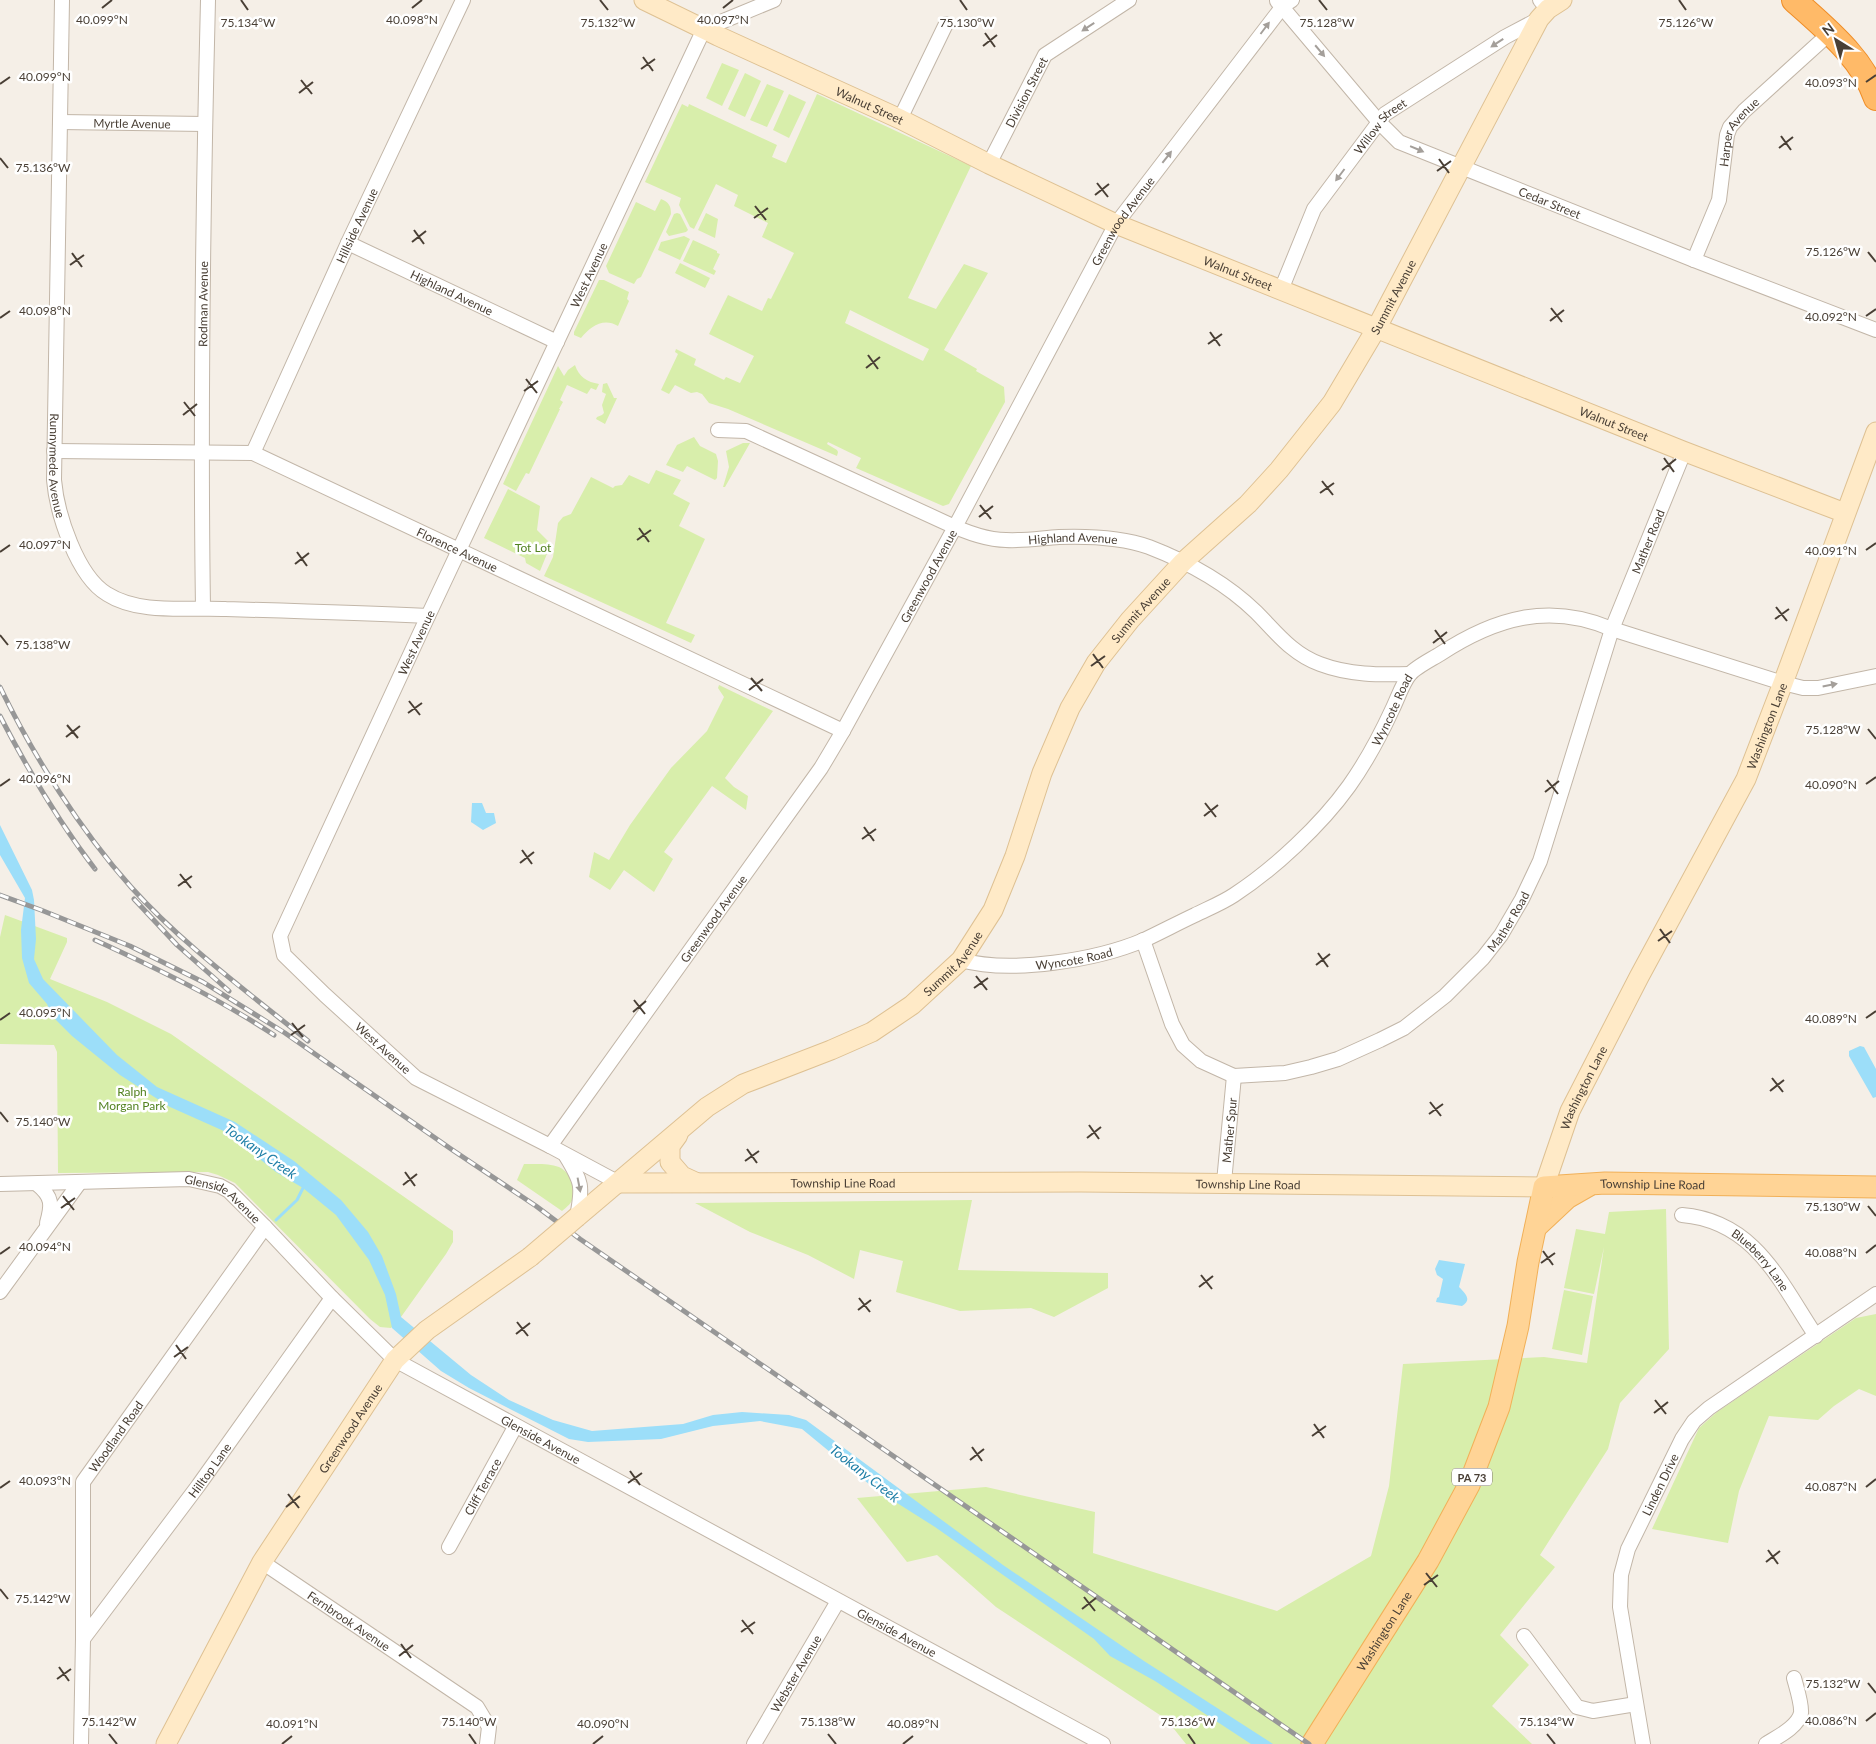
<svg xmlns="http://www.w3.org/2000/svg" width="1876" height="1744" font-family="Lato,sans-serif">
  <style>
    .green { fill: #d8eeab; fill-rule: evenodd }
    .water { fill: #9cdef9 }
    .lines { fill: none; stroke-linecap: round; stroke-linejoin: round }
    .stream { stroke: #9cdef9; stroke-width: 3 }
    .street-casing { stroke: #c2b6a8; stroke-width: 16 }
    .secondary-casing { stroke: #dec193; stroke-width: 21 }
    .primary-casing { stroke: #f1b058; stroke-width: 23 }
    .highway-casing { stroke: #ef8d27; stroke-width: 26 }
    .street { stroke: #fff; stroke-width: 14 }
    .secondary { stroke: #ffeac7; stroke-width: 19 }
    .primary { stroke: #ffd496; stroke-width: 21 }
    .highway { stroke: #ffba68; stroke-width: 24 }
    .rail-casing { stroke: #979797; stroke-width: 5 }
    .rail { stroke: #fff; stroke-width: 3; stroke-dasharray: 9; stroke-linecap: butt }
    .secondary-bridge-casing { stroke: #dec193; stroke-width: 21; stroke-linecap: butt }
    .secondary-bridge { stroke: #ffeac7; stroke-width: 19 }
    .oneway { fill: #a49f9a }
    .ticks { fill: none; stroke: #493f35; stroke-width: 2 }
    .labels { text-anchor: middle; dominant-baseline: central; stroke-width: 5; stroke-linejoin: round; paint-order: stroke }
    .shield { fill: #fff; stroke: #807972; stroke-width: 1 }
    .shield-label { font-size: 11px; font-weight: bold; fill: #493f35 }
    .street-label { font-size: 12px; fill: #493f35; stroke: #fff }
    .park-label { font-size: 12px; fill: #528221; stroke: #fff }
    .water-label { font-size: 14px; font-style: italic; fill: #1f7fa7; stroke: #fff }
    .ticks-label { font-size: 12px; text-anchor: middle; fill: #493f35; stroke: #fff; stroke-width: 5; stroke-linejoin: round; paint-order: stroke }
  </style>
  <rect width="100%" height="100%" fill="#f5efe7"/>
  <path class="green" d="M722 63 739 70 722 106 706 98Z
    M745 73 761 81 745 117 728 109Z
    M767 84 784 91 767 127 750 120Z
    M789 94 806 102 789 138 773 130Z
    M817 94 971 166 908 298 936 309 964 264 988 273 944 350 977 369 976 371 1004 387 1005 402 949 504 943 506 856 468 861 458 828 442 827 444 837 450 838 452 837 456 728 409 709 403 702 394 697 392 691 393 675 385 669 394 661 390 678 354 675 352 676 349 696 359 694 365 724 380 726 377 740 383 754 356 709 334 728 295 762 311 768 298 771 299 794 253 762 237 768 223 734 206 738 195 716 184 694 229 690 227 679 205 681 198 645 182 682 104 688 107 689 104 777 145 772 157 786 163ZM850 310 929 349 923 361 845 323Z
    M661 199C669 202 671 206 671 214L641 277 637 279 634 284 609 273 606 266 636 202 655 211Z
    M677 213 680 214 688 230 686 232 669 236 666 232 674 214Z
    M706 213 718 219 715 238 698 230Z
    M684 236 690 239 680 260 658 250 661 242Z
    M693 240 717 251V253L720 254 713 269 716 271 714 275 683 261Z
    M680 263 710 278 705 288 675 273Z
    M599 280H604L629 292 627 299 629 301 618 326C603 317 590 327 581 338L574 335V332Z
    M575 365C579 377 587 382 599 384L596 390 591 388 587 394 567 385 560 400 563 402 559 409H560L529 474 526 473 516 491 503 484 558 366 564 376 568 370Z
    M607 383 614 398H617L605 424 596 419 597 417 602 415 604 413 602 405 606 394 602 392 603 384Z
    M694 437 700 446 716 454 718 461 717 478 715 480 687 466 683 472 666 465 677 445Z
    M743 443H750L725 487H723L729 467 726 451Z
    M656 470 681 480 673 494 690 503 679 526 705 539 666 623 695 635 691 643 544 576 553 557 558 523 563 517 571 514 591 477 613 488 615 486 622 485 629 475 649 484Z
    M508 489 540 506 537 530 551 544 540 571 526 563 525 558 484 538Z
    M719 685 773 711 725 778 734 787 748 796 746 810 712 786 664 852 673 859 654 892 624 870 610 890 589 877 594 852 609 860 630 825 671 768 707 731 724 697 718 688Z
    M5 915 67 938V942L50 979 107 1002 171 1034 453 1231V1242L446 1254 401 1317 391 1328 380 1327 370 1319 235 1183 218 1175 208 1172 58 1173 57 1052 54 1045 0 1044V937Z
    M524 1164C535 1164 549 1163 559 1167 569 1172 577 1185 574 1196 572 1203 567 1207 562 1211L517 1180Z
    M972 1200 958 1270 1108 1273V1288L1054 1317 1031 1308 960 1311 896 1292 903 1261 860 1250 854 1279 808 1255 750 1232 695 1203Z
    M1666 1209 1669 1349 1620 1403 1608 1449 1540 1555 1555 1567 1500 1635 1529 1665 1492 1706 1532 1744H1186L1166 1719 996 1607 937 1555 907 1562 857 1498 986 1487 1095 1512 1093 1553 1277 1611 1371 1556 1389 1486 1403 1364 1544 1357 1587 1363 1604 1247 1594 1294 1564 1288 1576 1229 1605 1234 1609 1212Z
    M1564 1290 1593 1296 1582 1355 1552 1349Z
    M1876 1314V1396L1859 1389 1834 1406 1818 1420 1769 1416 1739 1491 1728 1543 1652 1529 1699 1428 1717 1412 1856 1318Z"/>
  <path class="water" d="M472 803H482L486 813H494L496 823 483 830 471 822Z
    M0 825 32 890 34 900 36 939 34 959 43 979 117 1055 157 1087 235 1122 294 1161 341 1200 368 1232 382 1256 396 1294 401 1317 471 1375 509 1400 553 1420 592 1431 683 1424 713 1415 742 1412 789 1415 806 1420 1003 1565 1144 1661 1273 1744H1251L1155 1681 1110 1656 1094 1639 935 1527 875 1489 802 1429 760 1421 713 1426 661 1439 588 1442 569 1439 469 1388 441 1371 392 1328 385 1295 369 1260 336 1215 303 1188 276 1172 226 1132 170 1107 120 1075 72 1036 52 1016 47 1004 29 983 22 958 21 930 25 898 0 855Z
    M1860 1046 1864 1047 1876 1069V1097L1873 1098 1849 1056V1051Z
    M1439 1260 1465 1264 1459 1287C1466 1294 1472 1300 1462 1306L1436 1302 1437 1298 1439 1297 1443 1279 1437 1275 1435 1269Z"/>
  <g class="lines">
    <path class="stream" d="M276 1220 297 1200 304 1186"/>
    <defs>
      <g id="street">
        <path id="s1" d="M62 0 54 480C57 514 77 576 107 594 140 615 188 607 226 609 293 611 360 613 428 616"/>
        <path d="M1540 0 1548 9"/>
        <path id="s2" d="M1277 1 1379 122 1399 142 1694 260 1876 330"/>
        <path d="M900 119 946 24"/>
        <path id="s3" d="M60 122 205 124"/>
        <path id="s4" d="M989 164 1045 55 1129 0"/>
        <path id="s5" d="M348 243 557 342"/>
        <path id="s6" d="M1694 260 1719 200 1727 135 1730 127 1744 111 1830 33"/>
        <path id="s7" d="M1281 290 1314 209 1385 114 1505 37 1539 19"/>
        <path id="s8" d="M718 430 746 431 944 522C963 531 985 540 1006 540 1024 541 1042 538 1059 537 1089 536 1121 537 1149 547 1188 562 1226 583 1256 612 1276 632 1292 654 1320 664 1349 675 1379 675 1410 674"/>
        <path id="s9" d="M54 451 253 453 843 731"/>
        <path id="s10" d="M253 453 348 243 463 0"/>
        <path id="s11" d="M203 608C200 405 203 203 208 0"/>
        <path id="s12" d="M1143 940 1172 1024 1183 1045 1201 1061 1234 1076 1285 1073 1311 1067 1338 1059 1380 1040 1404 1028 1445 996 1483 958 1501 935 1522 899 1540 861 1612 629 1684 452"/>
        <path id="s13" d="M961 960C1011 974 1097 960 1144 940 1161 932 1178 923 1195 915 1207 909 1222 903 1234 895 1274 869 1321 825 1349 786 1366 762 1380 736 1392 710 1397 700 1403 682 1410 674 1416 667 1432 659 1440 654 1495 618 1549 602 1612 629L1783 683 1803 688H1818L1876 676"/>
        <path id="s14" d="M550 1146 821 768 843 731 955 527 1116 224 1283 6 1292 0"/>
        <path d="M566 1156C582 1182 583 1186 577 1217"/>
        <path id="s15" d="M1224 1182 1234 1076"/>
        <path id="s16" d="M619 1183 550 1146 416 1078 325 995 284 955 280 936 428 616 704 29 774 0"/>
        <path id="s17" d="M0 1184 189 1179 220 1186 229 1191 265 1227 332 1298 395 1360 1103 1744"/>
        <path d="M37 1184C53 1197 52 1205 47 1223"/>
        <path id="s18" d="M1682 1215C1755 1221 1780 1282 1816 1336"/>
        <path d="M0 1292 80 1182"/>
        <path id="s19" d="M449 1547 515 1427"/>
        <path id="s20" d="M262 1562 477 1707 489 1727 487 1744"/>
        <path d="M1524 1636 1577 1707 1593 1711 1636 1704"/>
        <path id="s21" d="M83 1639 198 1486 332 1298"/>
        <path id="s22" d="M81 1744 83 1639V1482L265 1227"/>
        <path id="s23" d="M754 1744 838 1601"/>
        <path id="s24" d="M1643 1744 1620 1607 1621 1575 1628 1549 1682 1439 1694 1421 1709 1408 1876 1294"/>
        <path d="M1766 1744C1777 1737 1798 1727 1801 1713 1802 1704 1796 1686 1794 1678"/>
      </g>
      <g id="secondary">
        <path id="s25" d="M644 0 718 36 900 119 989 164 1116 224 1683 451 1845 513"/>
        <path d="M678 1135 670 1146V1162L682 1176 695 1182"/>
        <path id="s26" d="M619 1183 1081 1182 1544 1187 1570 1111 1639 977 1746 779 1783 683 1876 432"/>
        <path id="s27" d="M577 1217 707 1107 743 1084 831 1050 872 1032 912 1005 961 960 993 910 1015 856 1042 773 1070 708 1096 663 1130 620 1183 562 1248 504 1279 470 1332 403 1376 329 1539 19 1548 9 1562 0"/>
        <path id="s28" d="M166 1744 262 1562 395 1360 427 1330 530 1257"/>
      </g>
      <g id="primary">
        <path d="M1536 1227 1567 1198 1588 1186"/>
        <path id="s29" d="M1312 1744 1428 1561 1469 1485 1499 1407 1518 1326 1528 1262 1544 1187 1605 1183 1876 1187"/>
      </g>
      <path id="highway" d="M1794 0C1825 28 1862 57 1876 98"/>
    </defs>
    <use href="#street" class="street-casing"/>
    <use href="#secondary" class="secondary-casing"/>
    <use href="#primary" class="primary-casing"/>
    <use href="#highway" class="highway-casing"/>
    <use href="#street" class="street"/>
    <use href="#secondary" class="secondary"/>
    <use href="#primary" class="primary"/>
    <use href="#highway" class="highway"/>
    <defs>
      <path id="rail" d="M0 687C33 755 80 830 131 887 183 945 248 992 308 1041
        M0 716C28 770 58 821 95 869
        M0 895 41 910 130 946 203 982 285 1033 451 1149 536 1206 580 1239 1309 1744
        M134 899 177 945 229 991
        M95 940C156 968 218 998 274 1035"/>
    </defs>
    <use href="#rail" class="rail-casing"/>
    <use href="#rail" class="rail"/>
    <defs>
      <path id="secondary-bridge" d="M530 1257 577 1217"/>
    </defs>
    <use href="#secondary-bridge" class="secondary-bridge-casing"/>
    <use href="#secondary-bridge" class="secondary-bridge"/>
  </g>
  <defs><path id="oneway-solid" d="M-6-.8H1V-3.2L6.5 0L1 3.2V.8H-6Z" transform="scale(1.25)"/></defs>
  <g class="oneway">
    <use href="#oneway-solid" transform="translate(1088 27) rotate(147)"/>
    <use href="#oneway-solid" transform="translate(1265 28) rotate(-53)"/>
    <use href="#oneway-solid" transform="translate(1497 43) rotate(147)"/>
    <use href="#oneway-solid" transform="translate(1320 51) rotate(50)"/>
    <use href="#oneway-solid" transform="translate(1417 149) rotate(23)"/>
    <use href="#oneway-solid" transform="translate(1167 157) rotate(-52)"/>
    <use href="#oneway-solid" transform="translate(1340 175) rotate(127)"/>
    <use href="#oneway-solid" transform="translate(1830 685) rotate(-11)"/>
    <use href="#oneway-solid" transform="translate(579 1185) rotate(79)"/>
  </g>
  <path class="ticks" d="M241 0 248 10M600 0 608 10M960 0 967 10M1319 0 1327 10M1679 0 1686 10M102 8 112 0M412 8 422 0M723 8 733 0M985 33 995 47M983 46 997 35M643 57 653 71M641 69 655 59M301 80 312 94M1866 82 1876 75M0 84 10 77M299 93 313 82M1781 136 1791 150M1779 148 1793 137M0 158 8 168M1439 159 1449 173M1437 171 1451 161M1097 183 1108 197M1095 195 1109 184M755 206 766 220M754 218 768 208M414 230 424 244M412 242 426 231M1868 252 1876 262M72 253 82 267M70 265 84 255M1551 308 1562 322M1866 316 1876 309M0 318 10 311M1550 321 1564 310M1210 332 1220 346M1208 344 1222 334M868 355 878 369M866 368 880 357M526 379 537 393M524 391 538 381M184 402 195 416M183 415 197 404M1664 458 1674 472M1662 470 1676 459M1322 481 1333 495M1320 493 1334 483M980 505 991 519M979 517 993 506M639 528 649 542M637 540 651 530M1866 550 1876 543M0 552 10 545M297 552 307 566M295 564 309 553M1776 607 1787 621M1775 619 1789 609M1435 630 1445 644M0 635 8 645M1433 643 1447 632M1093 654 1103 668M1091 666 1105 656M751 678 762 691M749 690 763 679M409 701 420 715M408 713 422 703M67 725 78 738M1868 729 1876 739M66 737 80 726M1547 780 1558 794M1866 784 1876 777M0 786 10 779M1545 792 1559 781M1205 803 1216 817M1204 816 1218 805M864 827 874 841M862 839 876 829M522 850 532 864M520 863 534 852M180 874 191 888M178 886 192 876M1660 929 1670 943M1658 941 1672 931M1318 953 1328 967M1316 965 1330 954M976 976 987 990M974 988 988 978M634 1000 645 1014M633 1012 646 1001M1866 1018 1876 1011M0 1020 10 1013M292 1023 303 1037M291 1035 305 1025M1772 1078 1783 1092M1770 1091 1784 1080M1430 1102 1441 1116M0 1112 8 1122M1429 1114 1443 1104M1089 1125 1099 1139M1087 1138 1101 1127M747 1149 757 1163M745 1161 759 1151M405 1172 415 1186M403 1185 417 1174M63 1196 74 1210M1868 1206 1876 1216M61 1208 75 1198M1543 1251 1553 1265M1866 1253 1876 1245M0 1254 10 1247M1541 1263 1555 1253M1201 1275 1212 1289M1199 1287 1213 1276M859 1298 870 1312M858 1310 871 1300M517 1322 528 1336M516 1334 530 1323M176 1345 186 1359M174 1357 188 1347M1655 1400 1666 1414M1654 1413 1668 1402M1314 1424 1324 1438M1312 1436 1326 1426M972 1447 982 1461M970 1460 984 1449M630 1471 640 1485M628 1483 642 1473M1866 1487 1876 1479M0 1488 10 1481M288 1494 299 1508M286 1507 300 1496M1768 1550 1778 1564M1766 1562 1780 1551M1426 1573 1437 1587M1424 1585 1438 1575M0 1589 8 1599M1084 1597 1095 1611M1082 1609 1096 1598M742 1620 753 1634M741 1632 755 1622M401 1644 411 1658M399 1656 413 1645M59 1667 69 1681M57 1679 71 1669M1868 1683 1876 1693M1866 1721 1876 1713M109 1734 117 1744M469 1734 476 1744M828 1734 836 1744M1188 1734 1195 1744M1547 1734 1555 1744M282 1744 292 1736M593 1744 603 1736M903 1744 913 1736"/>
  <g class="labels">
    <rect class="shield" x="1452" y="1468.5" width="40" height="17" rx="4"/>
    <g class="shield-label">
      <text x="1472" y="1477">PA 73</text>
    </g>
    <g class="street-label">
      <text stroke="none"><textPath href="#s4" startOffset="81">Division Street</textPath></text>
      <text stroke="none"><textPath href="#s25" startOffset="249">Walnut Street</textPath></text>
      <text stroke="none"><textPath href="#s3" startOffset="72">Myrtle Avenue</textPath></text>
      <text stroke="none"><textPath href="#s7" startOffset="194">Willow Street</textPath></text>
      <text stroke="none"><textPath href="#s6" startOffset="138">Harper Avenue</textPath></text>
      <text stroke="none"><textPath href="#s2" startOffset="349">Cedar Street</textPath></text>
      <text stroke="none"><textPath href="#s14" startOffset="1090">Greenwood Avenue</textPath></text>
      <text stroke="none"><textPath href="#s10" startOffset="250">Hillside Avenue</textPath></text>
      <text stroke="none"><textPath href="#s25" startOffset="654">Walnut Street</textPath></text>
      <text stroke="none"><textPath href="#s16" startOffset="1158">West Avenue</textPath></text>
      <text stroke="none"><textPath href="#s5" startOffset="115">Highland Avenue</textPath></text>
      <text stroke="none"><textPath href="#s27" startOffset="1269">Summit Avenue</textPath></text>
      <text stroke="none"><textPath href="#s11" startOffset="304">Rodman Avenue</textPath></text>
      <text stroke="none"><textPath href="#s25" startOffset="1059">Walnut Street</textPath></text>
      <text stroke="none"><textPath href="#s1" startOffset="466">Runnymede Avenue</textPath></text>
      <text stroke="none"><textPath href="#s8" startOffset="378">Highland Avenue</textPath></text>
      <text stroke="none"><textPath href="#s12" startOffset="908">Mather Road</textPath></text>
      <text stroke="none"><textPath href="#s9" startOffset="425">Florence Avenue</textPath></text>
      <text stroke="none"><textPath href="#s14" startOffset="685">Greenwood Avenue</textPath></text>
      <text stroke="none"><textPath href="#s27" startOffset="864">Summit Avenue</textPath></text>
      <text stroke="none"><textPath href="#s16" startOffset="752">West Avenue</textPath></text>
      <text stroke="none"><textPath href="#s13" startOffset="534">Wyncote Road</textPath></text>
      <text stroke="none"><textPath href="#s26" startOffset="1438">Washington Lane</textPath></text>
      <text stroke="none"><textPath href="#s14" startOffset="280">Greenwood Avenue</textPath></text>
      <text stroke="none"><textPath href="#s12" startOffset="502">Mather Road</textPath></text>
      <text stroke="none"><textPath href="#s13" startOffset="114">Wyncote Road</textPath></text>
      <text stroke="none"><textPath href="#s27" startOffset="459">Summit Avenue</textPath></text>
      <text transform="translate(383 1048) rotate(42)">West Avenue</text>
      <text stroke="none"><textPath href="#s26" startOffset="1032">Washington Lane</textPath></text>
      <text stroke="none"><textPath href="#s15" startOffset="52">Mather Spur</textPath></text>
      <text stroke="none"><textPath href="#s26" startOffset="224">Township Line Road</textPath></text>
      <text stroke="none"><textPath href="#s26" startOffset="629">Township Line Road</textPath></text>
      <text stroke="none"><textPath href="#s29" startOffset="720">Township Line Road</textPath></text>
      <text stroke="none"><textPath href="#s17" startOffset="229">Glenside Avenue</textPath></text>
      <text stroke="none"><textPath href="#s18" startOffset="94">Blueberry Lane</textPath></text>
      <text stroke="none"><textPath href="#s28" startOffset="366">Greenwood Avenue</textPath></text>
      <text stroke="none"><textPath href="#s22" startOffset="318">Woodland Road</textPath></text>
      <text stroke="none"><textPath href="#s17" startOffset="634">Glenside Avenue</textPath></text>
      <text stroke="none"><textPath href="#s21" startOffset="211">Hilltop Lane</textPath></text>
      <text stroke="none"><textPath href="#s24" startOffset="270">Linden Drive</textPath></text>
      <text stroke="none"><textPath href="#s19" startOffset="69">Cliff Terrace</textPath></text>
      <text stroke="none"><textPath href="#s20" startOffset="105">Fernbrook Avenue</textPath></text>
      <text stroke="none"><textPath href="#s29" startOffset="134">Washington Lane</textPath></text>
      <text stroke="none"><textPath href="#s17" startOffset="1039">Glenside Avenue</textPath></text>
      <text stroke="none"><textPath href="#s23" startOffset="82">Webster Avenue</textPath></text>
    </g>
    <g class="park-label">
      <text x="533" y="547">Tot Lot</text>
      <text x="132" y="1091">Ralph<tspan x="132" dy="14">Morgan Park</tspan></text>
    </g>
    <g class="water-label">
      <text transform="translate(261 1151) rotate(35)">Tookany Creek</text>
      <text transform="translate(865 1473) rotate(38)">Tookany Creek</text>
    </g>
  </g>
  <g class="ticks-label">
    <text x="102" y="24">40.099°N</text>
    <text x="412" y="24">40.098°N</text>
    <text x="723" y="24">40.097°N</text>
    <text x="248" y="27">75.134°W</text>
    <text x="608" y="27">75.132°W</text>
    <text x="967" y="27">75.130°W</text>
    <text x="1327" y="27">75.128°W</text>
    <text x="1686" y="27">75.126°W</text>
    <text x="45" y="81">40.099°N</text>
    <text x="1831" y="87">40.093°N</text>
    <text x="43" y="172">75.136°W</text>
    <text x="1833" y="256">75.126°W</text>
    <text x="45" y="315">40.098°N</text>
    <text x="1831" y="321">40.092°N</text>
    <text x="45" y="549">40.097°N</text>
    <text x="1831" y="555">40.091°N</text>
    <text x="43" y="649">75.138°W</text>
    <text x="1833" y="734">75.128°W</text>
    <text x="45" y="783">40.096°N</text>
    <text x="1831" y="789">40.090°N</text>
    <text x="45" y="1017">40.095°N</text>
    <text x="1831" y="1023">40.089°N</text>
    <text x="43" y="1126">75.140°W</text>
    <text x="1833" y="1211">75.130°W</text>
    <text x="45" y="1251">40.094°N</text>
    <text x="1831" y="1257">40.088°N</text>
    <text x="45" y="1485">40.093°N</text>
    <text x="1831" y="1491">40.087°N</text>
    <text x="43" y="1603">75.142°W</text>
    <text x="1833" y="1688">75.132°W</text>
    <text x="1831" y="1725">40.086°N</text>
    <text x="109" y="1726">75.142°W</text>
    <text x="469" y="1726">75.140°W</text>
    <text x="828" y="1726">75.138°W</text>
    <text x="1188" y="1726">75.136°W</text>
    <text x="1547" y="1726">75.134°W</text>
    <text x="292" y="1728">40.091°N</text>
    <text x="603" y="1728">40.090°N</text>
    <text x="913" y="1728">40.089°N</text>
  </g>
  <g transform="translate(1836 40) rotate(323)" stroke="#ffffff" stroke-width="4" paint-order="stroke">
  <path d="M0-4L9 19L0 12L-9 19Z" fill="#493f35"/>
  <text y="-8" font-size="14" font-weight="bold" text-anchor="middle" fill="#493f35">N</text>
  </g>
</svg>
